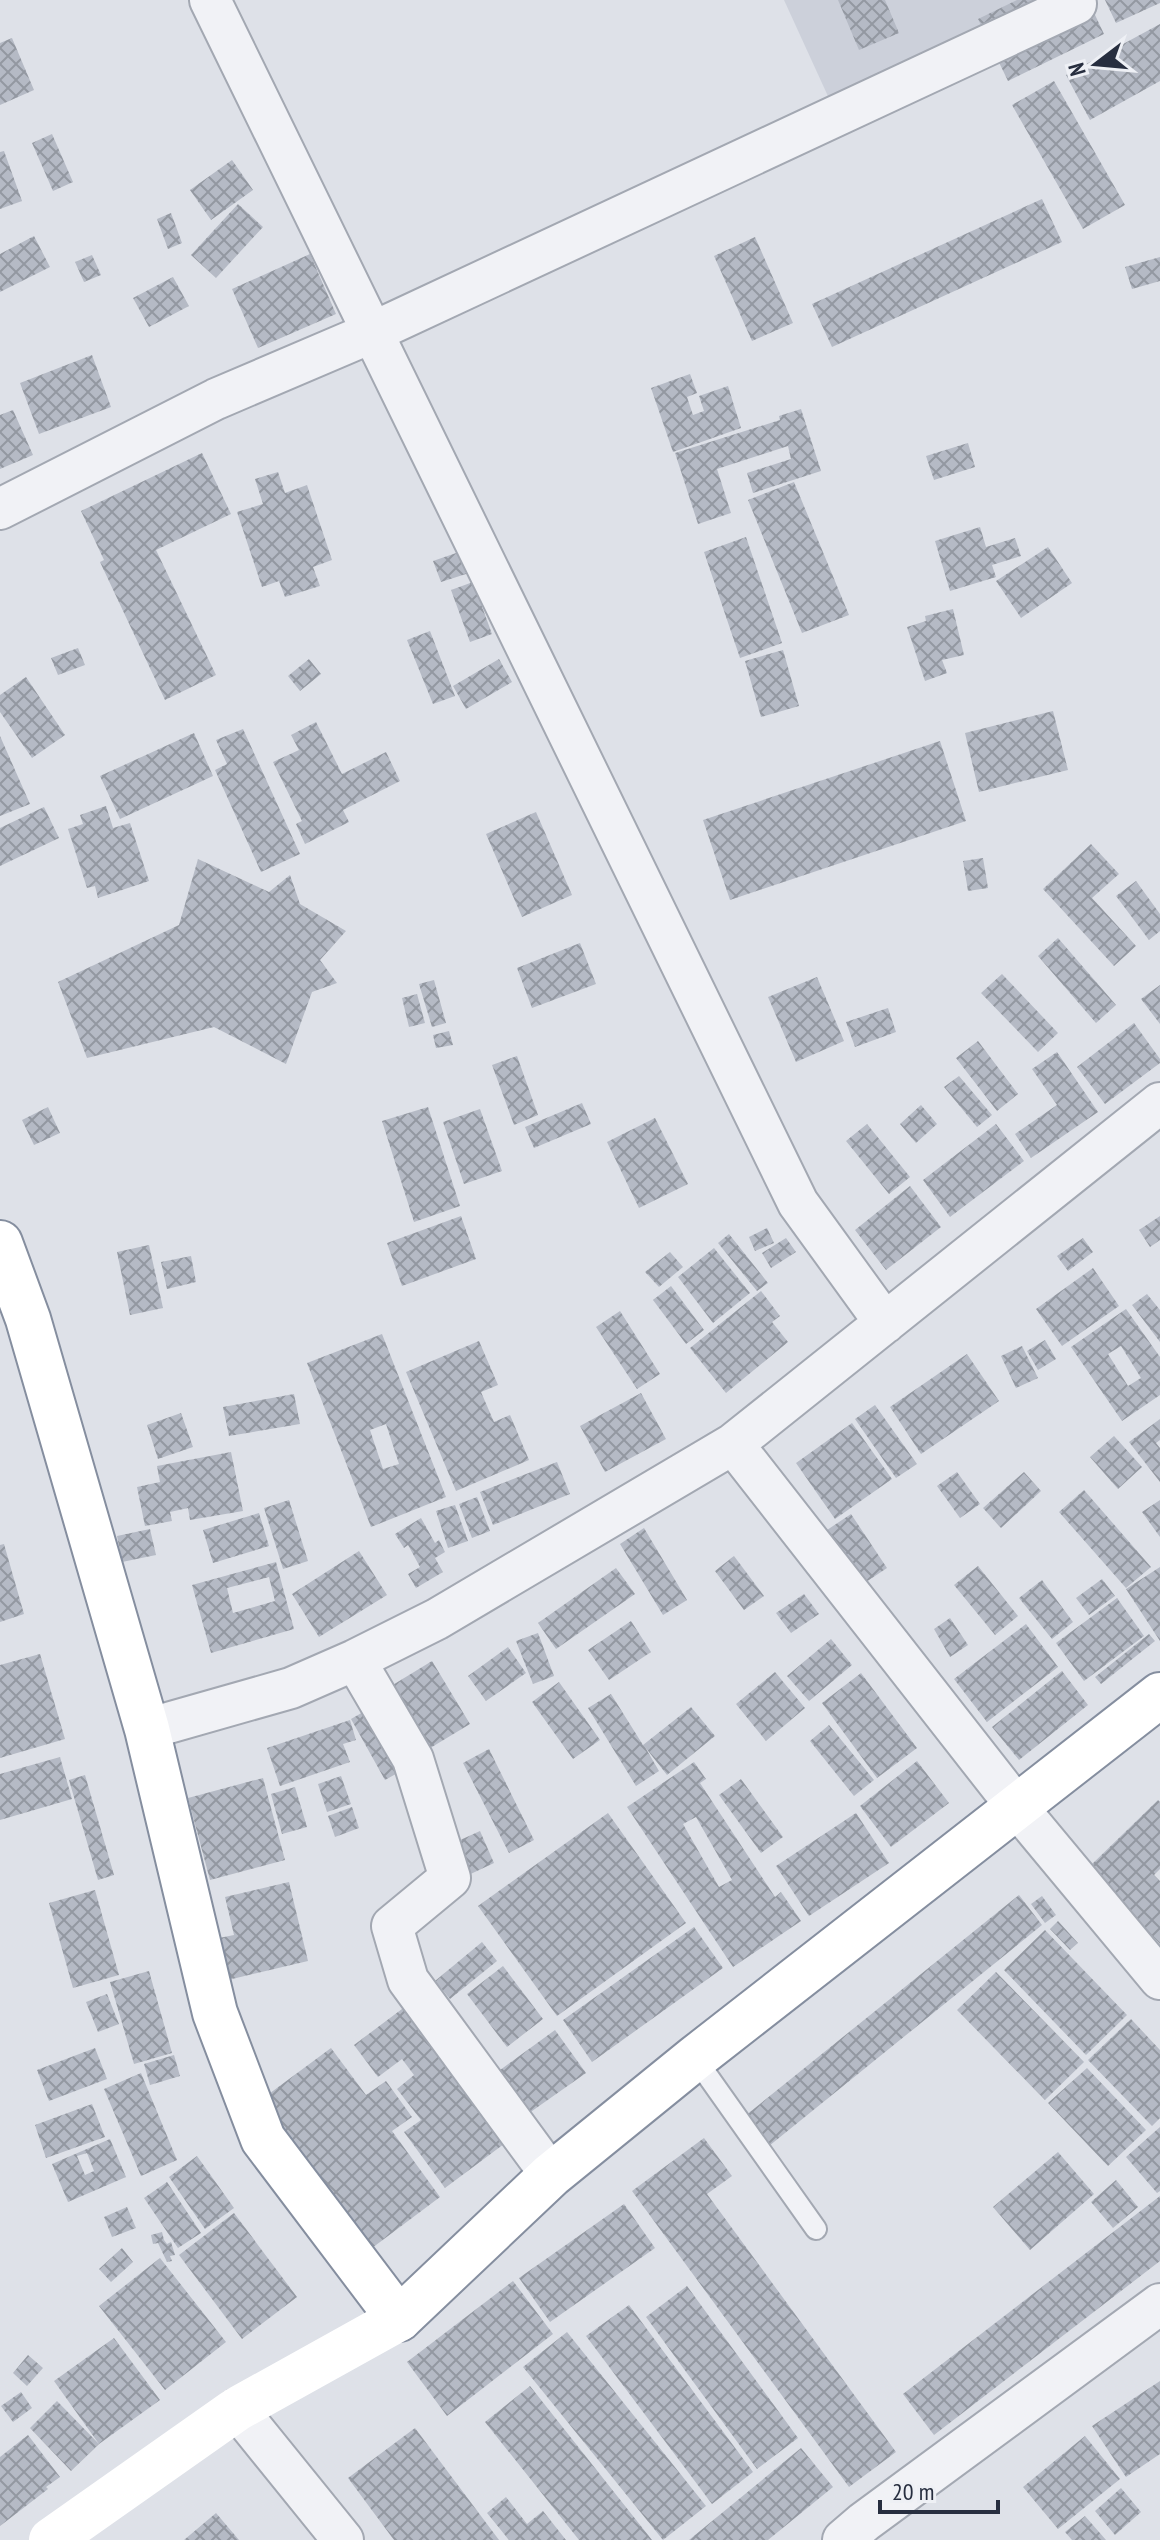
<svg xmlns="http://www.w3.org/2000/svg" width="1160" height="2540" font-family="'PT Sans Narrow',sans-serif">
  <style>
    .built { fill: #ccd0da }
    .building { fill: url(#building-cross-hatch); fill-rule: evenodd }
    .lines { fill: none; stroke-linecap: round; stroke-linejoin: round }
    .service-casing { stroke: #a3a8b2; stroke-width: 24 }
    .minor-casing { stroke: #a3a8b2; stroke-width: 44 }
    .trunk-casing { stroke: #858e9f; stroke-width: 48 }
    .service { stroke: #f1f2f6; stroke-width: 20 }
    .minor { stroke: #f1f2f6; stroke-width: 40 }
    .secondary { stroke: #fff; stroke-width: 44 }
    .trunk { stroke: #fff; stroke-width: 44 }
  </style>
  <defs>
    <pattern id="building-cross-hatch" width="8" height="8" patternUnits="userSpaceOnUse" patternTransform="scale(2)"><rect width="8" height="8" fill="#b5bac5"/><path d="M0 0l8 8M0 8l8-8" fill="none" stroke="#9398a1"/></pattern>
  </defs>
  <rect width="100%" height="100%" fill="#dee1e8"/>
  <path class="built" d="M784 0H1053L832 105Z"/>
  <path class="building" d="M838 0H885L899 33 859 50Z
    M1017 0H1088L1104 34 1008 81 978 19Z
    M1105 0H1160V3L1116 23Z
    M1160 24V81L1090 120 1066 75Z
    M12 38 34 90 0 105V43Z
    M1054 81 1125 205 1083 229 1012 105Z
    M52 134 73 182 53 191 32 143Z
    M4 151 22 201 0 209V152Z
    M232 160 253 190 211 220 190 190Z
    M1042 199 1062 242 832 347 812 304Z
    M238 204 263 227 216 278 191 255Z
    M171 213 182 243 168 249 157 219Z
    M34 236 50 267 0 292V254Z
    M755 237 793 323 752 341 714 256Z
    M310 254 336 314 258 348 232 289Z
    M92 255 101 275 84 282 75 262Z
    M1160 257V281L1132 289 1125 267Z
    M173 277 189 306 149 327 133 298Z
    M92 355 111 407 39 434 20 383Z
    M690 374 697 393 687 397 693 415 704 411 699 396 728 386 741 428 673 452 651 388Z
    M801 409 821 471 753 493 747 473 791 459 788 446 717 469 731 513 698 524 675 453 780 420 779 416Z
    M13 410 33 455 0 469V415Z
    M968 443 975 467 934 480 926 456Z
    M202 453 231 514 156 550 216 675 165 700 100 562 104 560 81 511Z
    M278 472 285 493 307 485 332 560 313 567 320 586 285 597 279 581 262 587 237 512 263 504 255 479Z
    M794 482 849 615 802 633 748 500Z
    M980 527 986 547 1015 538 1021 556 992 565 996 577 950 591 935 541Z
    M746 537 782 643 740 658 704 552Z
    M1048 547 1072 583 1021 618 996 581Z
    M459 552 466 574 441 582 433 561Z
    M473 582 492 634 470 642 451 590Z
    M953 609 964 655 942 660 947 673 925 681 907 627 926 621 925 616Z
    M430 631 455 696 433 704 407 640Z
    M78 648 85 665 58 675 51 658Z
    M783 650 799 706 761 717 745 661Z
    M309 659 321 674 300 691 288 676Z
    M499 659 512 682 466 709 453 686Z
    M26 677 65 735 32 758 0 712V695Z
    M1053 711 1068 770 979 792 965 733Z
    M316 722 342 774 386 752 400 781 343 810 349 822 305 844 296 824 302 821 273 762 299 750 291 735Z
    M243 729 300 854 261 872 215 770 227 764 216 740Z
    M194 733 213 776 120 819 100 776Z
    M0 736 30 804 0 816Z
    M940 741 966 821 730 900 703 820Z
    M106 806 113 828 130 823 149 881 98 898 95 886 87 888 68 829 83 824 80 815Z
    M44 807 59 838 0 866V828Z
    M536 812 572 895 522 917 486 834Z
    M1091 844 1119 874 1092 898 1136 946 1114 966 1043 889Z
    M983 858 988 888 968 891 963 861Z
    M198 859 269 892 290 875 300 904 346 931 320 960 337 983 312 992 286 1064 214 1027 87 1058 58 982 179 925Z
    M1136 881 1160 914V931L1149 940 1116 896Z
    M1058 938 1116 1005 1096 1023 1038 956Z
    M580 943 596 984 532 1008 517 968Z
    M1002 974 1058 1033 1038 1052 981 993Z
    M817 977 844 1041 796 1062 768 997Z
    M434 980 446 1023 432 1027 419 984Z
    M1160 985V1024L1141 999Z
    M417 994 425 1023 409 1027 402 998Z
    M888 1008 896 1032 855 1047 846 1022Z
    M1134 1023 1160 1059V1063L1105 1104 1077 1067Z
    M449 1031 453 1045 436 1048 433 1035Z
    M978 1041 1018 1094 997 1111 956 1058Z
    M1057 1052 1098 1112 1031 1158 1015 1134 1057 1105 1032 1069Z
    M517 1056 538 1115 514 1125 492 1065Z
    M959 1076 992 1115 977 1127 944 1087Z
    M582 1103 591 1124 534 1148 525 1127Z
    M921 1105 937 1124 916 1143 900 1124Z
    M48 1107 60 1133 34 1145 22 1120Z
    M428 1107 460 1206 414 1222 382 1121Z
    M480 1109 502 1171 464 1184 443 1122Z
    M655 1118 688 1184 639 1208 607 1142Z
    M867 1124 910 1177 889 1194 846 1141Z
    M996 1124 1024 1161 950 1217 923 1180Z
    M910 1186 941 1227 886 1270 855 1230Z
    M461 1216 476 1259 402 1286 387 1243Z
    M1160 1216V1240L1150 1247 1139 1230Z
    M767 1228 774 1243 755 1251 749 1237Z
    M729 1234 768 1283 757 1291 718 1243Z
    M786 1238 796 1252 771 1268 762 1253Z
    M1083 1238 1093 1252 1068 1271 1057 1256Z
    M149 1245 163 1308 130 1315 117 1252Z
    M714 1248 750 1293 713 1323 678 1277Z
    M670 1252 683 1267 659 1287 645 1272Z
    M191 1256 196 1282 167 1289 161 1262Z
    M1093 1268 1119 1306 1062 1346 1036 1309Z
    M671 1286 704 1330 686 1344 653 1300Z
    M761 1291 780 1316 772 1322 788 1342 726 1393 690 1348Z
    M1147 1294 1160 1310V1342L1132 1305Z
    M1126 1309 1160 1357V1395L1122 1421 1071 1347ZM1121 1346 1141 1378 1128 1386 1108 1354Z
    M620 1311 660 1374 637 1389 596 1327Z
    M382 1334 446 1497 371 1527 307 1363ZM386 1424 399 1464 383 1469 370 1430Z
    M1045 1340 1056 1359 1038 1370 1027 1351Z
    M479 1341 498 1385 481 1392 494 1422 510 1415 529 1460 456 1491 406 1372Z
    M1022 1346 1038 1378 1016 1388 1001 1356Z
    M967 1354 999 1401 921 1454 890 1407Z
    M641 1393 666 1439 605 1472 580 1426Z
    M294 1394 300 1424 229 1436 223 1407Z
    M875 1405 917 1464 896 1478 855 1419Z
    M181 1413 193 1447 158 1459 147 1425Z
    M1160 1419V1440L1156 1443 1160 1448V1482L1129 1442Z
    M852 1423 892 1479 835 1519 796 1463Z
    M1114 1436 1142 1467 1118 1489 1090 1457Z
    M231 1452 243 1511 190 1520 188 1508 170 1512 172 1521 145 1526 137 1487 160 1482 157 1466Z
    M557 1462 570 1494 493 1525 480 1492Z
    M957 1472 980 1504 960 1518 937 1486Z
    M1024 1472 1041 1491 1001 1528 983 1508Z
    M1084 1490 1151 1567 1126 1588 1059 1512Z
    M477 1497 490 1531 472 1538 459 1504Z
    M289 1500 308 1561 283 1569 264 1508Z
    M1160 1500V1537L1142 1512Z
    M455 1505 468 1541 448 1548 436 1511Z
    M259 1513 269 1546 213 1563 203 1530Z
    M851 1514 887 1568 860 1586 824 1532Z
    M421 1518 435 1543 439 1540 445 1552 435 1558 443 1572 416 1588 408 1574 420 1567 408 1545 404 1548 395 1534Z
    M644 1528 687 1600 663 1615 620 1544Z
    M150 1529 156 1555 122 1562 117 1536Z
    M4 1544 24 1614 0 1622V1545Z
    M359 1551 387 1595 319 1637 292 1594Z
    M734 1556 764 1596 744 1610 715 1571Z
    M276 1562 294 1629 211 1653 192 1585ZM269 1577 275 1601 233 1613 227 1588Z
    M978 1566 1018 1616 995 1635 954 1585Z
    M1160 1567V1641L1126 1589Z
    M616 1568 635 1594 556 1649 538 1623Z
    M1102 1579 1115 1596 1089 1615 1076 1598Z
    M1042 1580 1073 1622 1052 1639 1019 1598Z
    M804 1594 819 1614 791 1633 776 1613Z
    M1117 1598 1144 1636 1084 1681 1056 1643Z
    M950 1618 968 1645 950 1657 934 1629Z
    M631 1621 651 1652 609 1680 588 1650Z
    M1026 1624 1058 1667 987 1722 954 1679Z
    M538 1633 554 1676 533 1684 516 1641Z
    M1149 1634 1155 1641 1101 1684 1095 1677Z
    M831 1639 852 1665 809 1701 787 1676Z
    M508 1647 526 1673 486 1701 468 1676Z
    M40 1654 65 1739 0 1758V1665Z
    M432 1661 470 1724 417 1756 378 1694Z
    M1062 1671 1088 1705 1019 1760 992 1727Z
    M775 1672 805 1708 766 1741 736 1704Z
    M861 1673 917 1748 877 1778 822 1703Z
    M559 1682 600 1740 573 1759 532 1702Z
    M611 1694 643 1745 691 1707 715 1736 667 1775 645 1747 659 1771 636 1786 588 1708Z
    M379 1703 412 1765 385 1780 351 1719Z
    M350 1720 356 1740 343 1744 350 1762 280 1786 267 1748Z
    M829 1725 874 1780 854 1796 810 1741Z
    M489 1749 534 1840 509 1853 463 1763Z
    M60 1757 72 1799 0 1820V1774Z
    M917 1761 949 1803 891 1847 860 1806Z
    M694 1762 706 1779 700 1783 775 1897 781 1892 801 1921 733 1967 627 1807ZM696 1817 732 1880 719 1887 683 1824Z
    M85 1775 114 1875 98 1880 69 1780Z
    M341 1776 351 1804 327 1812 318 1784Z
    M263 1778 285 1860 210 1880 188 1798Z
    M741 1779 783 1837 761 1853 719 1795Z
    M295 1787 307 1827 282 1834 271 1794Z
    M1158 1800 1160 1802V1869L1154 1875 1160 1881V1944L1088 1868Z
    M352 1807 359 1828 335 1837 328 1816Z
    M608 1813 686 1923 557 2016 478 1906Z
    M856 1813 889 1863 809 1916 776 1866Z
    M480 1831 494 1863 460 1879 445 1847Z
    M289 1882 308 1961 228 1980 219 1938 234 1935 225 1897Z
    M95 1890 119 1975 73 1988 49 1903Z
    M1019 1895 1042 1925 769 2146 745 2116Z
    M1042 1896 1056 1915 1045 1923 1031 1904Z
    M1058 1921 1078 1943 1070 1950 1050 1929Z
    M694 1927 723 1968 592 2062 563 2020Z
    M1045 1930 1127 2015 1086 2055 1004 1970Z
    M482 1942 497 1961 450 1999 435 1981Z
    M503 1966 543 2019 507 2047 467 1994Z
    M149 1971 172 2053 134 2064 110 1982Z
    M996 1972 1084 2062 1045 2100 957 2010Z
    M107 1994 119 2024 98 2032 86 2002Z
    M414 2000 516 2135 445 2188 404 2132 421 2120 397 2089 414 2075 402 2059 378 2077 354 2045Z
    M1131 2019 1160 2050V2118L1152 2126 1088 2060Z
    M555 2030 586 2073 515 2123 485 2081Z
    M95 2048 107 2079 49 2101 37 2070Z
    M331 2048 366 2095 386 2081 412 2117 392 2131 440 2197 368 2251 258 2102Z
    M174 2055 180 2076 150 2085 144 2064Z
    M1087 2068 1146 2130 1108 2166 1048 2103Z
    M141 2073 177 2160 141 2176 104 2089Z
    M92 2104 105 2137 46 2158 35 2125Z
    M1160 2127V2191L1157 2193 1126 2157Z
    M704 2138 732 2176 707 2194 896 2452 849 2487 632 2191Z
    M110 2139 126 2177 68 2202 52 2164ZM87 2153 94 2171 85 2175 77 2156Z
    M1058 2152 1094 2194 1030 2250 993 2207Z
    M197 2156 234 2208 205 2229 169 2177Z
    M1116 2180 1138 2207 1113 2228 1091 2202Z
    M167 2182 201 2233 178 2248 144 2198Z
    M1160 2196V2261L934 2435 903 2394Z
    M624 2204 655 2248 550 2322 519 2278Z
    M127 2207 136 2228 112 2237 104 2217Z
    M234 2213 297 2297 242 2339 179 2255Z
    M162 2232 164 2240 167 2244 171 2242 175 2255 170 2256 172 2261 167 2262 158 2243 153 2244 151 2235Z
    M122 2248 133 2262 111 2282 99 2269Z
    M160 2258 226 2342 165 2390 99 2306Z
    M513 2281 553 2334 447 2416 407 2362Z
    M687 2286 798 2438 757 2469 646 2317Z
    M629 2305 753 2472 712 2504 586 2336Z
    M567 2332 706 2506 663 2540 523 2367Z
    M114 2338 160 2400 99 2444 54 2381Z
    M28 2355 43 2368 27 2386 13 2373Z
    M1160 2381V2454L1126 2477 1092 2426Z
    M530 2386 652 2540H579L485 2422Z
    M21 2392 32 2408 13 2422 1 2406Z
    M57 2401 99 2444 71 2471 30 2428Z
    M415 2428 499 2540H394L348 2478Z
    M28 2435 60 2477 46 2487 48 2489 0 2526V2457Z
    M1085 2436 1120 2479 1058 2529 1023 2487Z
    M801 2448 833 2487 768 2540H689Z
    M1121 2488 1141 2512 1115 2535 1095 2511Z
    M506 2497 527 2524 543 2511 566 2540H509L487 2513Z
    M216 2513 239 2540H184Z
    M1085 2516 1106 2540H1072L1065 2532Z"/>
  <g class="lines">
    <defs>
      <path id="service" d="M695 2058 816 2229"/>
      <path id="minor" d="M210 0 798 1203 885 1323
        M0 509 216 399 373 332 1076 4
        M733 1444 1017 1807 1160 1979
        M355 1660 413 1759 450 1878 392 1926 408 1980 551 2175
        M147 1729 291 1688 355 1660 437 1619 733 1444 1160 1103
        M237 2409 343 2540
        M843 2540 864 2522 1160 2304"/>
      <path id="trunk" d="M0 1243 28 1319 147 1729 215 2013 263 2139 399 2319 551 2175 695 2058 1160 1695"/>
    </defs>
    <use href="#service" class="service-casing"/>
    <use href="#minor" class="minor-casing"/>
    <use href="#trunk" class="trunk-casing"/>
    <use href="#service" class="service"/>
    <use href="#minor" class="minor"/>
    <path class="secondary" d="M51 2540 237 2409 399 2319"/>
    <use href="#trunk" class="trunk"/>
  </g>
  <g transform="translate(1096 64) rotate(254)" stroke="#eef0f5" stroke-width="6" paint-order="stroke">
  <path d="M0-6L14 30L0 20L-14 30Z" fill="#272e3f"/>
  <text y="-12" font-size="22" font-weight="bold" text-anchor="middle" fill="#272e3f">N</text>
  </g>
  <path d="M880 2500v12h118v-12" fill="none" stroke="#272e3f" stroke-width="4"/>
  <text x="892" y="2500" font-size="24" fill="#272e3f" stroke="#eef0f5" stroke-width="6" paint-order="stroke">20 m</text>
</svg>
